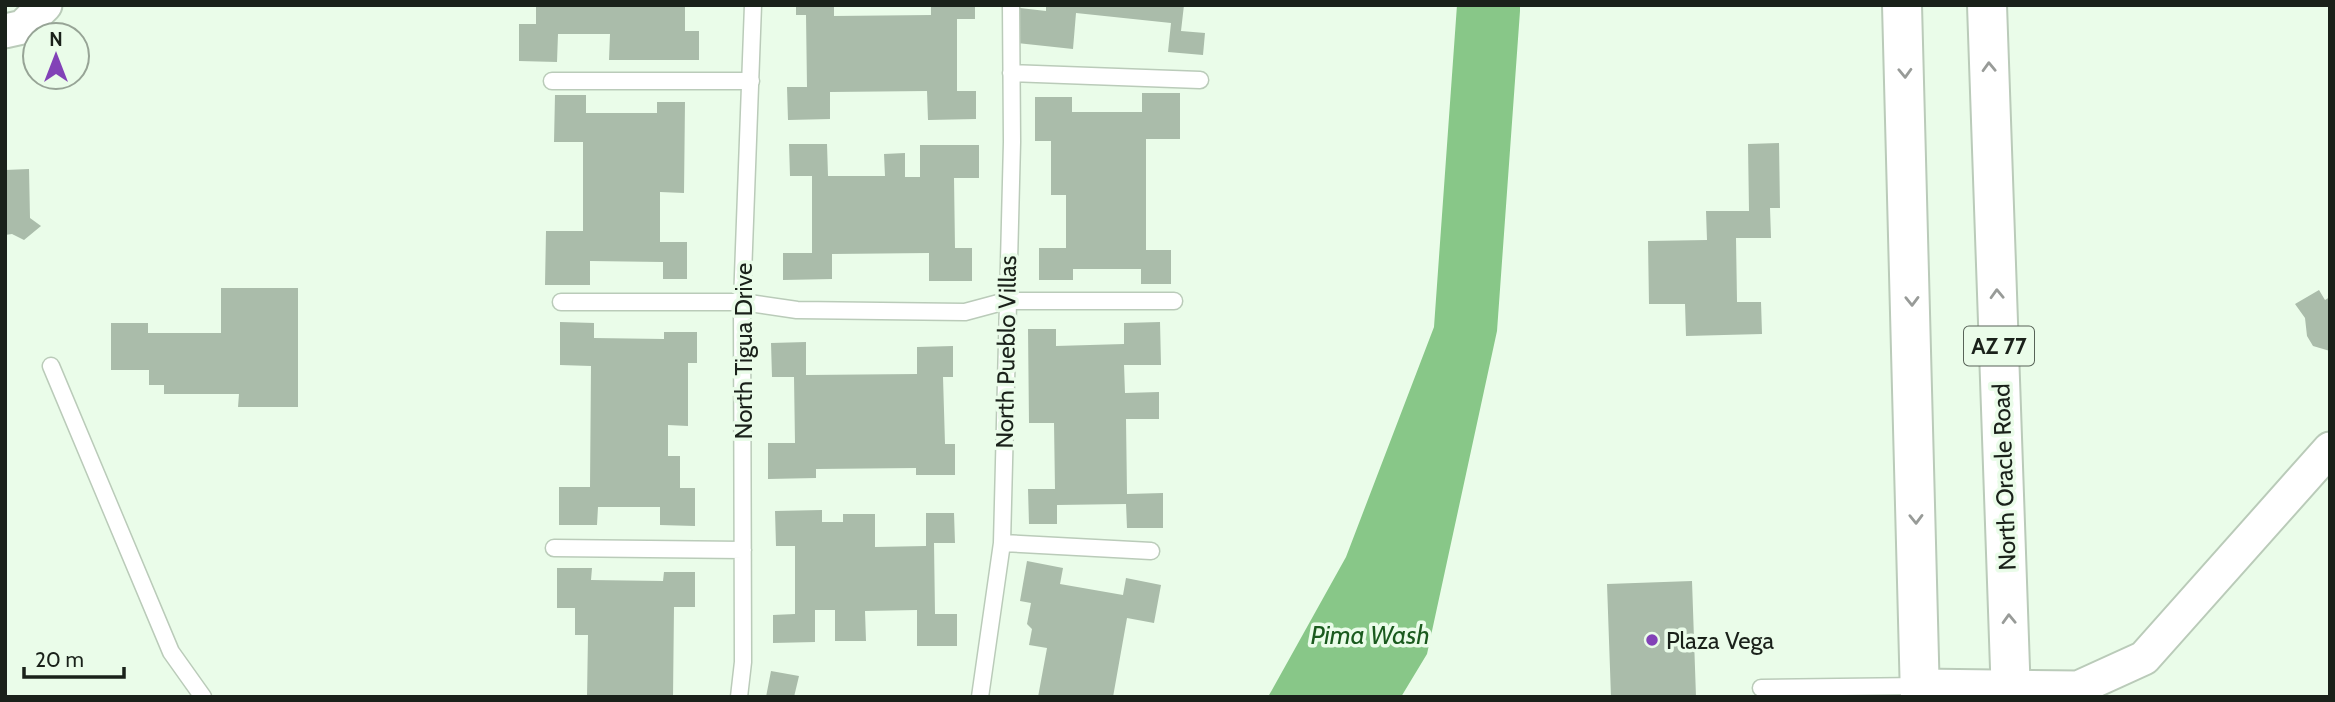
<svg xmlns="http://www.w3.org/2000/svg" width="2335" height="702" font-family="Cabin,sans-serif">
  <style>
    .water { fill: #88c788 }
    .building { fill: #aabcaa }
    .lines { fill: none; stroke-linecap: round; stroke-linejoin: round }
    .service-casing { stroke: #bacbb9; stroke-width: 19 }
    .minor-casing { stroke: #bacbb9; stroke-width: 37 }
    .trunk-casing { stroke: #bacbb9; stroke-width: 42 }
    .service { stroke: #fff; stroke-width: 16 }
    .minor { stroke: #fff; stroke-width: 33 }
    .trunk { stroke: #fff; stroke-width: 38 }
    .oneway { stroke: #989b98 }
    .poi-dot { fill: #8242b7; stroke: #eafce9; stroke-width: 2.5 }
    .labels { text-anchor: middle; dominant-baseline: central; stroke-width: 7; stroke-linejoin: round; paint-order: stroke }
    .shield { fill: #eafce9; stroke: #586358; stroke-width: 2 }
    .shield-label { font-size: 23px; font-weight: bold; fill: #1a211a }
    .street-label { font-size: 24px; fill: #1a211a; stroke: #eafce9 }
    .poi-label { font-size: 24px; fill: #1a211a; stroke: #eafce9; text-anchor: start }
    .water-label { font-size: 26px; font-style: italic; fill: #1a5a1e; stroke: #eafce9 }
  </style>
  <rect width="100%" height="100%" fill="#eafce9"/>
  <path class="water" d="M1457 5H1520V11L1497 331 1427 654 1401 697H1268L1346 557 1434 327Z"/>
  <path class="building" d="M536 5H685V31H699V60H609L610 34H558L557 62 519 61V24H536Z
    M796 5H834V16L931 15V5H975V19H957V91H976V119L928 120 927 91 830 92V119L788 120 787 87H807L806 15H796Z
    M1046 5H1184L1181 31 1205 33 1203 55 1168 52 1171 23 1076 13 1073 49 1017 43 1020 8 1046 11Z
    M1142 93H1180V139H1146V250H1171V284H1141V269H1073V280H1039V248H1066V195H1051V141H1035V97H1072V112H1142Z
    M555 95H586V113H657V102H685L684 193 660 192V242H687V279H663V262L590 261V285H545L546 231H583V142H554Z
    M1779 143 1780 208H1770L1771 238H1736L1737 302H1761L1762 334 1686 336 1685 304H1649L1648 241 1707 240 1706 211H1749L1748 144Z
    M789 144H827L828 176H885L884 154 905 153V177H920V145H979V178H954L955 248H972V281H929V253L832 254V279L783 280V253H812V176H790Z
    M29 169 30 218 41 226 24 240 12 234 5 235V170Z
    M221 288H298V407H238L239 394H164V385H149V370H111V323H148V333H221Z
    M2319 290 2325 300 2330 297V351L2313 346 2307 336 2305 318 2295 304Z
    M560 322 594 323V338L664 339V332H697V363H688V426L668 425V456H680V488H695V526L660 525V507H598L597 525H559V487H590L591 366 560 365Z
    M1160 322 1161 365H1124L1125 393 1159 392V419H1126L1127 494 1163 493V528H1127L1126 504 1057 505V524H1029L1028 489H1055L1054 423H1029L1028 329H1056V346L1124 344V323Z
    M806 342V375L917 374V347L953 346V377H943L945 444H955V475H916V468L816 469V478L768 479V443H795L794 377H772L771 343Z
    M822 510V522H843V514H875V547L926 546V513H954L955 543H934L935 614H957V646H917V610L865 611 866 641H835V610H815V642L773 643V615L795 614V546H776L775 511Z
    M1027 561 1063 568 1060 584 1123 595 1126 578 1161 585 1154 623 1127 618 1113 697H1038L1047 648 1029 645 1032 629 1027 624 1031 603 1020 601Z
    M557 568H592L591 580 663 581 664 572H695V607H674L673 697H587L588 635H575V608H557Z
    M1692 581 1696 697H1611L1607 584Z
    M771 671 799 676 794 697H766Z"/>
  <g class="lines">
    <defs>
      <path id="service" d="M1011 73 1200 80
        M552 81H751
        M561 302H742L797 310 965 312 1006 301H1174
        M51 366 171 652 203 697
        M1002 543 1151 551
        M554 548 743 550
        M1761 688 1920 686
        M739 697 743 662 742 302 753 5
        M980 697 1002 543 1012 142 1011 5"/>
      <path id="minor" d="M5 31 23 27 45 5
        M1920 686 2078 688 2144 658 2330 449"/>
      <path id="trunk" d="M1902 5 1920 697
        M1987 5 2011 697"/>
    </defs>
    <use href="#service" class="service-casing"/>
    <use href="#minor" class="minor-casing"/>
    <use href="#trunk" class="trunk-casing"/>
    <use href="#service" class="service"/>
    <use href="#minor" class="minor"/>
    <use href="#trunk" class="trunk"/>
  </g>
  <defs><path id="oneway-chevron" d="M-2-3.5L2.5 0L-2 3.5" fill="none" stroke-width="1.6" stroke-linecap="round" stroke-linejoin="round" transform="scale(1.75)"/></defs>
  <g class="oneway">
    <use href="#oneway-chevron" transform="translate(1989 67) rotate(-92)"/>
    <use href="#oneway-chevron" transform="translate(1905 73) rotate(88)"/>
    <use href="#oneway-chevron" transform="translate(1997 294) rotate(-92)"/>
    <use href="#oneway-chevron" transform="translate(1912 301) rotate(89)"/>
    <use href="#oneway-chevron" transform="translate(1916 519) rotate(89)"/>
    <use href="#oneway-chevron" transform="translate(2009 619) rotate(-92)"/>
  </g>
  <circle class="poi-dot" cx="1652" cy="640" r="7"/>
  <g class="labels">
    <rect class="shield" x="1964" y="326.5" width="70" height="39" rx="5"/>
    <g class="shield-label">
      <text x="1999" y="346">AZ 77</text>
    </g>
    <g class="street-label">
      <text transform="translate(743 351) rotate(-90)">North Tigua Drive</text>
      <text transform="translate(1006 352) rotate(-89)">North Pueblo Villas</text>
      <text transform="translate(2004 477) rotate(-92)">North Oracle Road</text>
    </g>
    <g class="poi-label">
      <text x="1666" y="640">Plaza Vega</text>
    </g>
    <g class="water-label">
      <text x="1370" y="635">Pima Wash</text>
    </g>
  </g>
  <rect width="2335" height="702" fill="none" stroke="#1a211a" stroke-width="14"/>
  <g transform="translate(56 56)"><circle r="33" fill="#eafce9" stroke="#97a496" stroke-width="2"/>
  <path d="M0-5L12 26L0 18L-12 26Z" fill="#8242b7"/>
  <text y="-10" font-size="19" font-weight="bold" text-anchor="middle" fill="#1a211a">N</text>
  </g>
  <path d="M24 667v10h100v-10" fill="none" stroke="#1a211a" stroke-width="3.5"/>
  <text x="35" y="667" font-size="21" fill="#1a211a" stroke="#eafce9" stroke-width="5" paint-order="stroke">20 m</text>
</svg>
